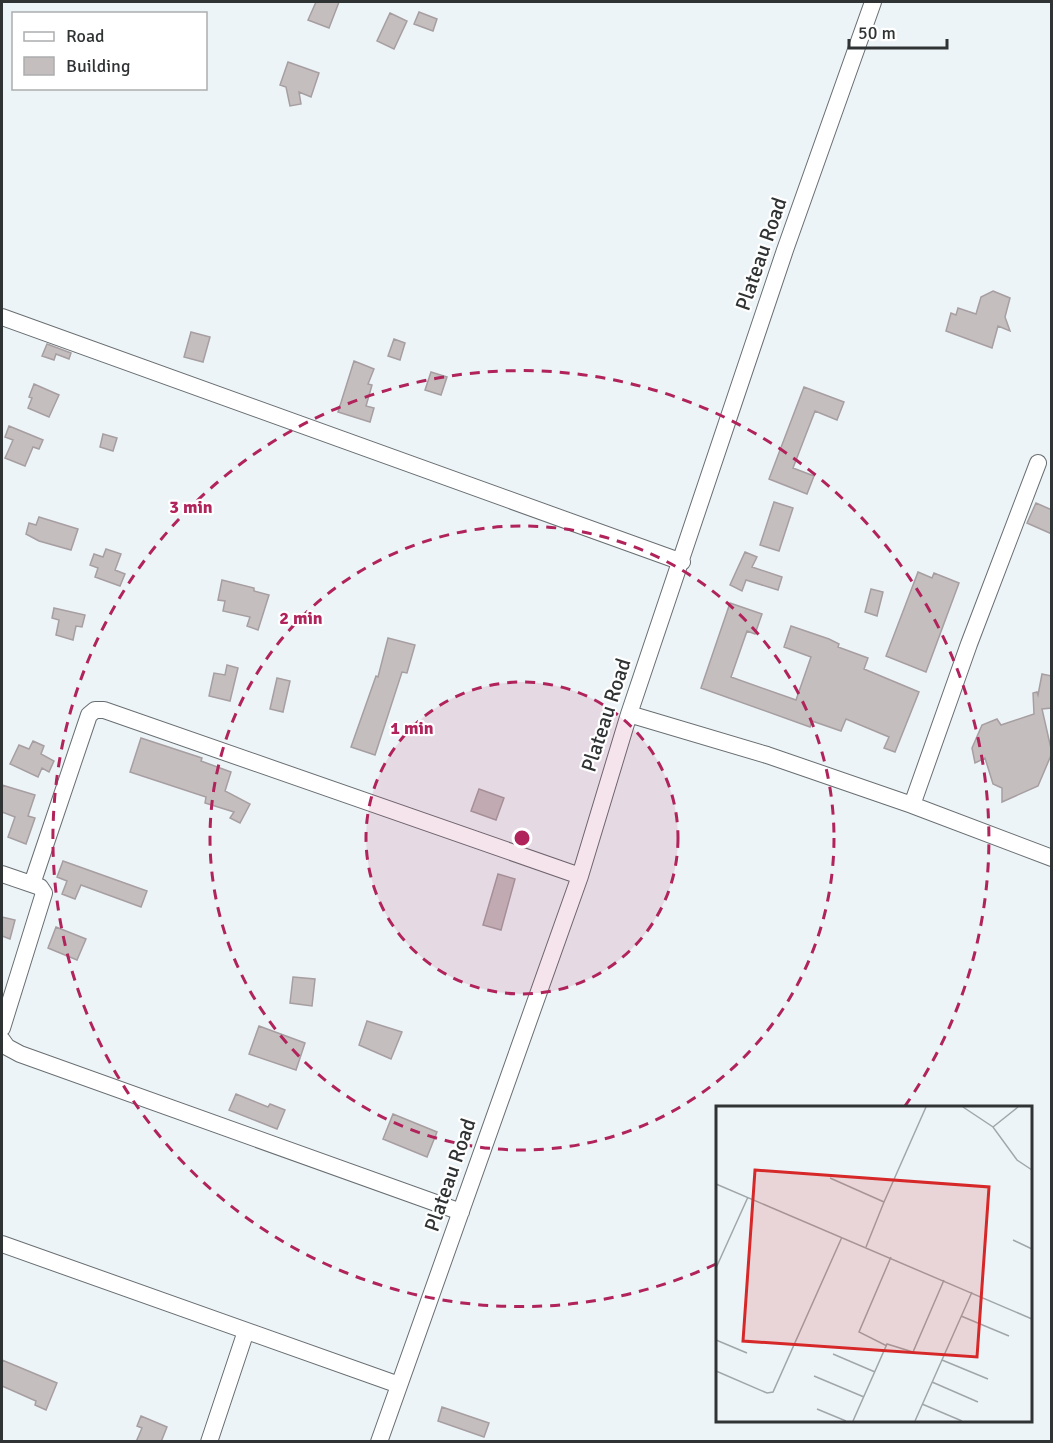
<svg xmlns="http://www.w3.org/2000/svg" width="1053" height="1443" font-family="Signika,sans-serif">
  <style>
    .building { fill: #c5bebf; stroke: #a69ea0; stroke-width: 1.5 }
    .lines { fill: none; stroke-linecap: round; stroke-linejoin: round }
    .minor-casing { stroke: #686e71; stroke-width: 18 }
    .minor { stroke: #fff; stroke-width: 16 }
    .ring { fill: none; stroke: #b0235b; stroke-width: 3; stroke-dasharray: 10 8 }
    .labels { text-anchor: middle; dominant-baseline: central; stroke-width: 4.5; stroke-linejoin: round; paint-order: stroke }
    .street-label { font-size: 21px; fill: #303334; stroke: #fff }
    .inset-road { fill: none; stroke: #a1a7a9; stroke-width: 1.5 }
    .view { fill: #d62828; fill-opacity: 0.15; stroke: #d62828; stroke-width: 3 }
    .inset-edge { fill: none; stroke: #303334; stroke-width: 3 }
    .centre { fill: #b0235b; stroke: #fff; stroke-width: 3 }
    .ring-label { font-size: 18px; text-anchor: middle; font-weight: bold; fill: #b0235b; stroke: #fff; stroke-width: 4.5; stroke-linejoin: round; paint-order: stroke }
  </style>
  <rect width="100%" height="100%" fill="#edf4f7"/>
  <path class="building" d="M316 2H339L329 28 308 20Z
    M419 12 437 19 433 31 414 24Z
    M390 13 407 21 394 49 377 41Z
    M288 62 319 73 311 97 299 92 301 104 290 106 286 87 280 85Z
    M993 291 1010 298 1005 317 1010 331 998 326 992 348 946 331 951 313 956 315 958 308 976 314 981 297Z
    M191 332 210 337 203 362 184 357Z
    M394 339 405 343 400 360 388 356Z
    M47 344 71 353 69 359 56 354 54 360 42 356Z
    M354 361 374 369 368 384 372 385 366 406 374 408 370 422 338 412Z
    M431 372 447 377 441 395 425 390Z
    M34 384 59 395 49 417 28 408 32 398 29 397Z
    M804 387 844 402 837 420 815 411 793 468 814 476 807 494 769 479Z
    M9 426 43 440 39 449 33 447 25 466 5 458 13 440 5 437Z
    M103 434 117 438 113 451 100 447Z
    M774 502 793 508 779 551 760 545Z
    M1036 503 1052 510V534L1027 523Z
    M39 517 78 529 71 550 39 541 26 534 29 523 36 525Z
    M106 549 121 554 115 570 125 574 120 586 95 577 98 568 90 565 94 554 103 557Z
    M745 552 757 557 752 567 782 577 778 590 746 580 742 591 730 585Z
    M918 572 932 578 934 573 959 583 926 672 886 656Z
    M222 580 254 588V591L269 595 258 630 247 626 250 617 223 611 225 601 218 600Z
    M871 589 883 592 877 616 865 612Z
    M730 603 762 614 755 634 747 631 731 677 796 700 811 657 784 647 791 626 829 639 839 644 838 647 868 658 864 669 919 692 895 752 884 748 889 737 846 719 841 731 812 721 810 727 701 688Z
    M54 608 85 615 82 627 76 626 73 640 56 635 59 620 52 618Z
    M388 638 415 645 407 673 402 672 375 755 351 747 376 676 378 677Z
    M227 665 238 668 230 701 209 696 214 673 225 675Z
    M1042 674 1052 676V708L1042 709 1052 753 1038 786 1002 802V788L993 784 985 758 975 763 972 748 982 725 997 719 1001 725 1034 714 1033 693 1037 692 1038 695Z
    M277 678 290 681 283 712 270 709Z
    M141 738 202 758 201 761 231 772 225 791 250 804 240 823 230 818 234 812 205 803 206 797 130 772Z
    M33 741 44 746 41 754 54 761 49 772 42 768 38 777 10 764 19 745 29 749Z
    M2 785 35 795 28 816 35 818 26 844 8 837 15 817 2 812Z
    M479 789 504 798 496 820 471 811Z
    M63 861 147 891 141 907 81 885 75 899 62 894 67 881 57 877Z
    M498 874 515 879 501 930 483 925Z
    M2 917 15 920 10 939 2 936Z
    M56 927 86 939 77 960 48 948Z
    M293 977 315 979 312 1006 290 1003Z
    M367 1021 402 1032 391 1059 359 1045Z
    M259 1026 305 1043 296 1070 249 1054Z
    M236 1094 268 1107 270 1104 285 1110 277 1129 229 1110Z
    M393 1114 437 1132 427 1157 383 1139Z
    M2 1360 57 1383 46 1410 35 1405 36 1401 2 1386Z
    M442 1407 489 1423 484 1437 438 1421Z
    M141 1416 167 1427 161 1442H136L142 1428 137 1426Z"/>
  <g class="lines">
    <defs>
      <path id="minor" d="M2 317 682 562
        M629 714 767 755 912 805 969 644 1038 463
        M912 805 1052 858
        M2 874 40 887 44 893 2 1028
        M32 884 89 715 95 710H104L580 876
        M2 1040 7 1047 20 1054 461 1212
        M2 1244 399 1385
        M209 1442 246 1331
        M379 1442 580 876 629 714 785 250 873 2"/>
    </defs>
    <use href="#minor" class="minor-casing"/>
    <use href="#minor" class="minor"/>
  </g>
  <circle cx="522" cy="838" r="156" fill="#b0235b" fill-opacity=".12"/>
  <g class="ring">
    <circle cx="522" cy="838" r="156"/>
    <circle cx="522" cy="838" r="312"/>
    <path d="M716 1264A468 468 0 1 1 905 1106"/>
  </g>
  <g class="labels">
    <g class="street-label">
      <text transform="translate(761 254) rotate(-71)">Plateau Road</text>
      <text transform="translate(606 715) rotate(-72)">Plateau Road</text>
      <text transform="translate(450 1175) rotate(-71)">Plateau Road</text>
    </g>
  </g>
  <g transform="translate(716 1106)">
    <rect width="316" height="316" fill="#edf4f7"/>
    <path class="inset-road" d="M247 1 277 21 301 54 316 64M277 21 302 1M114 72 168 96 150 141M0 78 316 213M168 96 210 1M297 134 316 143M0 162 32 91M245 210 293 230M0 234 31 247M171 240 143 226 175 151M117 248 159 266M226 254 272 273M0 265 51 287 57 286 126 131M98 270 148 291M216 276 262 296M206 298 246 315M101 303 130 315M137 315 171 238 197 246 228 174M199 315 256 186"/>
    <path class="view" d="M39 64 273 81 261 251 27 235Z"/>
    <rect width="316" height="316" class="inset-edge"/>
  </g>
  <circle cx="522" cy="838" r="9" class="centre"/>
  <g class="ring-label">
    <text x="191" y="513">3 min</text>
    <text x="301" y="624">2 min</text>
    <text x="412" y="734">1 min</text>
  </g>
  <rect width="1053" height="1443" fill="none" stroke="#303334" stroke-width="6"/>
  <rect x="12" y="12" width="195" height="78" fill="#ffffff" stroke="#acadae" stroke-width="1.5"/>
  <rect x="24" y="32" width="30" height="9" fill="#ffffff" stroke="#acadae" stroke-width="1.5"/>
  <text x="66" y="42" font-size="18" fill="#303334">Road</text>
  <rect x="24" y="57" width="30" height="18" fill="#c5bebf" stroke="#acadae" stroke-width="1.5"/>
  <text x="66" y="72" font-size="18" fill="#303334">Building</text>
  <path d="M849 39v9h98v-9" fill="none" stroke="#303334" stroke-width="3"/>
  <text x="858" y="39" font-size="18" fill="#303334" stroke="#ffffff" stroke-width="4.5" paint-order="stroke">50 m</text>
</svg>
